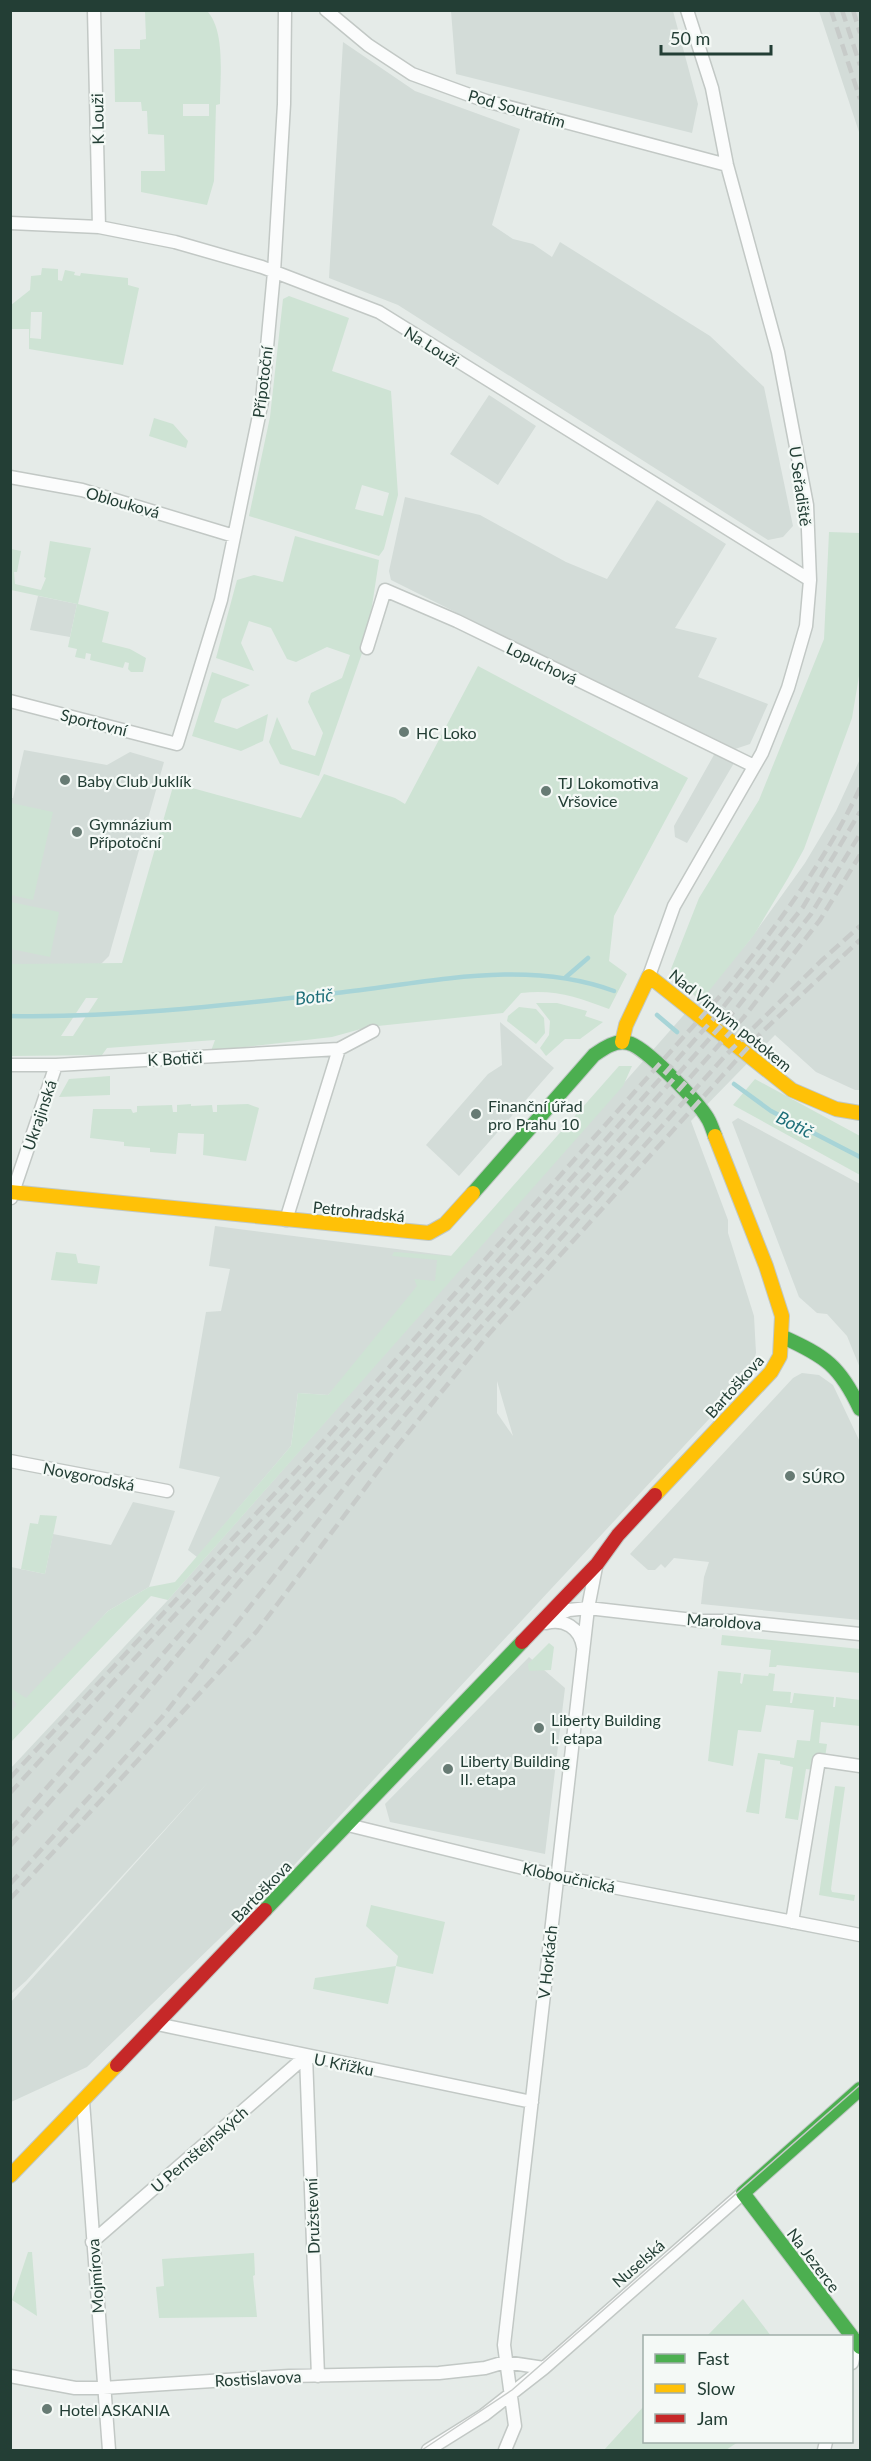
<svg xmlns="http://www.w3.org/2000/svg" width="871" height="2461" font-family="Lato,sans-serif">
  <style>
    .built { fill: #d3dcd8; fill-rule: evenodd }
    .green { fill: #cee3d4; fill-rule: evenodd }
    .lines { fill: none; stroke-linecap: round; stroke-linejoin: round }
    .stream { stroke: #a7d4d7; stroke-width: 4.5 }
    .street-casing { stroke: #c2c8c5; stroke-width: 15 }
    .fast-casing { stroke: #c0c8c5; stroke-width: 16 }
    .slow-casing { stroke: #c0c8c5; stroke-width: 16 }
    .jam-casing { stroke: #c0c8c5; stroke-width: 16 }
    .street { stroke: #fbfcfc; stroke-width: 12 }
    .fast { stroke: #4caf50; stroke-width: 14 }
    .slow { stroke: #ffc107; stroke-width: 14 }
    .jam { stroke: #c62828; stroke-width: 14 }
    .tram { stroke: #c7cbc9; stroke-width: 1.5 }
    .rail { stroke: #c7cbc9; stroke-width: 4.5; stroke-dasharray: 12 6; stroke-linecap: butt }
    .poi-dot { fill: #677b74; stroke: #f4f9f6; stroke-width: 2 }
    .labels { text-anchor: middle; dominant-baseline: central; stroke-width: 4.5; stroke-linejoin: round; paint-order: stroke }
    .street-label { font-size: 16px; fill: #233e35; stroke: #f4f9f6 }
    .poi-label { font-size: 16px; fill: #233e35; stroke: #f4f9f6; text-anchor: start }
    .water-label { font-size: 18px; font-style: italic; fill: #1e6f79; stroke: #f4f9f6 }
  </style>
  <rect width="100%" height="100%" fill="#e5ebe8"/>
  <path class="built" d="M451 11H673L698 104 692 133 456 74Z
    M819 11H860V137L859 132Z
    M343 42 415 91 520 129 492 225 513 239 533 244 552 257 560 242 710 336 764 387 793 526 783 537 768 540 398 305 329 278Z
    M489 395 536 426 498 485 450 454Z
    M405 497 480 515 566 562 607 579 657 500 726 544 675 628 717 638 698 677 768 704 750 744 732 750 391 580 389 571Z
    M38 596 77 604 70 637 30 630Z
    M24 750 107 765 130 752 164 762 109 956 101 964H11V798H13Z
    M715 753 734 763 687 843 675 837 674 826Z
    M860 759V1090H855L816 1072 775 1035 691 1121 728 1220V1233L754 1316 756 1353 750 1375 284 1876 87 2067 11 2102V2002L210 1780 26 1981 11 1994 10 1769 168 1600 749 941 805 863 836 811ZM497 1380V1381L513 1436 497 1413Z
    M500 1022 554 1068 459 1176 426 1145 488 1074 502 1065Z
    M738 1118 860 1184V1368L847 1336 827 1314 817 1313 799 1297 732 1122Z
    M215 1226 460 1257 328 1395 298 1393 291 1446 197 1557 188 1550 220 1477 179 1468 206 1312 221 1311 230 1269 209 1266Z
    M802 1373 819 1375 833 1385 860 1442V1620L701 1604 704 1577 709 1562 674 1558 665 1568 661 1564 655 1570H648L630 1554 793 1378Z
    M133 1502 175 1511 149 1587 108 1611 11 1718V1567L45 1574 53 1534 111 1545Z
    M529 1657 565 1688 545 1854 390 1822 385 1804Z"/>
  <path class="green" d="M206 10C226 29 220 78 220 104L216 105 214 181 207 205 141 192V171H165L164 135 148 134 147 111H142L141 102H115L114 49H140V40L146 39 145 11ZM183 104H209V116H183Z
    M42 268 58 269V280L62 281 65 270 75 272 74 275 80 276 81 273 128 278V285L139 288 123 365 29 349V329H11V305L30 290 31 276 41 275ZM31 312H42L41 339 30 338Z
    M289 296 349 318 332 371 391 391 398 495 384 549 379 556 249 516 270 417 283 299ZM362 485 389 493 383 516 355 509Z
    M154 418 173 424 188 441 186 448 149 436Z
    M829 532 860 533V670L852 718 804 849 788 878 754 935 700 1002 671 969 699 898 759 800 824 639Z
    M295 536 379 560 367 639 319 776 280 764 269 742 277 717 292 749 315 756 323 733 308 702 311 693 342 678 350 655 327 647 296 662 287 659 271 628 249 621 241 643 254 671 216 658 237 580 254 575 283 582Z
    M50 541 91 548 78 604 109 612 102 642 130 649 146 658 143 672H131L128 669 129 663 125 662 123 668 90 660 91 654 86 653 85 659 75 657 77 649 68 647 77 604 11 590V549L21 551 17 572H14L15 584 41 590 46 578 44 577Z
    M478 666 688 778 614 916 609 961 627 974 609 1009C577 997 555 989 521 993L503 1013 368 1027 332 1037 211 1051 215 1040 107 1048 102 1055 11 1056V964L122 963 174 783 301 818 324 774 395 798 405 804ZM86 998H98L73 1036H61Z
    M212 672 250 685 222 699 214 722 237 729 268 714 263 741 241 751 192 736Z
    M11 803 53 812 33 900 11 895Z
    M11 902 59 912 50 957 11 949Z
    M536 1003H557L587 1011 585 1016 603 1022 580 1039H565L546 1056 540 1048 549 1035 550 1021Z
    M519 1007 536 1009 544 1018 545 1033 536 1044 507 1021 508 1016Z
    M619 1066H632L623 1086 168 1600 151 1596 11 1742V1712L17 1704 11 1698V1688L26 1698 108 1611 149 1587 175 1582 291 1446 298 1393 328 1395 417 1286 414 1279 435 1281 437 1260 392 1256 394 1252 451 1256Z
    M110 1076V1095L59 1097 69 1079Z
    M755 1079 860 1136V1175L733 1105Z
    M191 1104V1106L212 1105 213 1112H217V1105L248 1104 259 1108 246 1161 203 1155 204 1134 178 1133 176 1154 150 1152V1148L124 1146V1142L90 1138 93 1109H131L133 1113 137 1112V1106L172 1105 173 1112H177V1105Z
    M56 1252 76 1254 78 1263 100 1266 97 1284 51 1280Z
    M40 1515 57 1516 45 1574 21 1569 30 1523 38 1524Z
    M722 1635 860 1649V1673L777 1665 776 1667H769L771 1650 721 1645Z
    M549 1643 554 1647 551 1670 529 1671 528 1664Z
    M718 1671 741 1673 740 1683 742 1684 744 1674 768 1676 769 1673 775 1674 773 1691 791 1692 790 1703H792L794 1693 834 1697 833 1707H835L836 1697 860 1700V1726L821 1722 819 1743 827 1744 823 1771 806 1769 798 1820 785 1818 793 1767 780 1764V1761L765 1759 759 1814 746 1812 758 1753 794 1758 797 1740 810 1741 814 1710 766 1705 761 1732 738 1730 733 1766 708 1761Z
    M835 1786 845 1787 831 1889 832 1892 855 1895 854 1901 819 1895Z
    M371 1905 445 1922 433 1974 396 1966 388 2004 313 1989 315 1978 396 1966 398 1956 366 1926Z
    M28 2252H32L37 2316 12 2300Z
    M254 2253 255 2275 253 2276 257 2317 159 2318 156 2287 164 2286 162 2259Z
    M743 2299 771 2336H707Z
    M644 2406V2442H738L726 2450H604Z"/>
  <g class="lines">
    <path class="stream" d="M566 977 588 958
      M657 1015 677 1032
      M10 1016C120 1018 228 1005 336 993 428 983 525 958 614 991
      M734 1084 771 1111 860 1157"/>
    <defs>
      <path id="street" d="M94 10 99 227
        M326 10 368 45 412 74 486 101 727 165
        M10 223 99 227 175 242 262 267 379 312 810 580
        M10 477 82 490 234 536
        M367 648 385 590 457 621 754 766
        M10 701 177 744 221 600 262 401 274 272 284 104 285 10
        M649 976 674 906 762 753 788 688 806 626 810 580 807 505 778 352 727 165 712 88 687 10
        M10 1065H56L339 1049 373 1031
        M11 1198 56 1065
        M286 1220 339 1049
        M10 1461 167 1491
        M550 1618 569 1610 588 1608 702 1621H734L860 1634
        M546 1623C564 1618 580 1628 583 1647
        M348 1825 556 1876 860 1935
        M792 1922 819 1760 860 1766
        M157 2024 532 2102
        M306 2056 318 2376
        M83 2101 109 2450
        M92 2242 306 2056
        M852 2363 857 2339
        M10 2376 75 2388H103L289 2376 439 2373 485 2368 505 2362 544 2368
        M428 2450 484 2415 544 2368 743 2193
        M505 2450 515 2426 504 2345 588 1608 596 1567
        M824 2450 826 2442"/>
      <path id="fast" d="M473 1193 594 1055C604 1048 615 1040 628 1043 645 1046 699 1103 708 1119 711 1124 713 1131 715 1136
        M783 1337C825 1356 840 1366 860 1409
        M265 1910 522 1642
        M860 2089 743 2193 860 2347"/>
      <path id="slow" d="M622 1042 626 1025 649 976 792 1090 836 1109 860 1113
        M10 1192 429 1233 445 1224 473 1193
        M655 1495 771 1372 780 1356 782 1316 766 1266 715 1136
        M10 2176 117 2065"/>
      <path id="jam" d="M522 1642 597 1564 618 1535 655 1495
        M117 2065 265 1910"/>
    </defs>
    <use href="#street" class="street-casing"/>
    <use href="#fast" class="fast-casing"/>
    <use href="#slow" class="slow-casing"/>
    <use href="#jam" class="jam-casing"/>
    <use href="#street" class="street"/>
    <use href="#fast" class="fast"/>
    <use href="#slow" class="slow"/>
    <use href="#jam" class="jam"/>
    <path class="tram" d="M422 2450 512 2390 860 2085"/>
    <path class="rail" d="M831 10 860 99
      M842 10 860 65
      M853 10 860 33
      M10 1778 319 1446 721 995C774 930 824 864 860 788
      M10 1793 355 1421 716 1016 803 907 860 812
      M10 1830 248 1556 736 1009 811 914 860 834
      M10 1846 112 1733 240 1581 744 1017 820 920 860 855
      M10 1884 162 1717 353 1477 452 1359 726 1055 821 961 860 926
      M10 1899 257 1631 394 1450 488 1335 761 1033 860 940"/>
  </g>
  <g class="poi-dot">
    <circle cx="404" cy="732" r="6"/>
    <circle cx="65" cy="780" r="6"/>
    <circle cx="546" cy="791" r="6"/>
    <circle cx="77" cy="832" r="6"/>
    <circle cx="476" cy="1114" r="6"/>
    <circle cx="790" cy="1476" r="6"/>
    <circle cx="539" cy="1728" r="6"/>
    <circle cx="448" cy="1769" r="6"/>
    <circle cx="47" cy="2409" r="6"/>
  </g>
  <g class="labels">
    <g class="street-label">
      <text transform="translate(517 108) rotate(16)">Pod Soutratím</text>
      <text transform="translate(97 119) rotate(-91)">K Louži</text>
      <text transform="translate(432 346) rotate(32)">Na Louži</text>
      <text transform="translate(262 382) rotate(-83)">Přípotoční</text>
      <text transform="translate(801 486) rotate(82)">U Seřadiště</text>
      <text transform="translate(123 502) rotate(16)">Oblouková</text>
      <text transform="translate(542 663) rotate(26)">Lopuchová</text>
      <text transform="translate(94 722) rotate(14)">Sportovní</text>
      <text transform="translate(731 1020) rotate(39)">Nad Vinným potokem</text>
      <text transform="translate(175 1058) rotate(-3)">K Botiči</text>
      <text transform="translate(39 1115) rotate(-71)">Ukrajinská</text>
      <text transform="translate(359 1211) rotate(6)">Petrohradská</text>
      <text transform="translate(734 1386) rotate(-48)">Bartoškova</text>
      <text transform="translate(89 1476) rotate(11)">Novgorodská</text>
      <text transform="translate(724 1621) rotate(4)">Maroldova</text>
      <text transform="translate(569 1877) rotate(12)">Kloboučnická</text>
      <text transform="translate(261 1891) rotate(-46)">Bartoškova</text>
      <text transform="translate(547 1962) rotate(-84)">V Horkách</text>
      <text transform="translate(344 2064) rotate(11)">U Křížku</text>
      <text transform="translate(199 2149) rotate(-41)">U Pernštejnských</text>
      <text transform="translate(312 2216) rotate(-92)">Družstevní</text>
      <text transform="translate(814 2260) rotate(53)">Na Jezerce</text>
      <text transform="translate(638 2263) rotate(-41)">Nuselská</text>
      <text transform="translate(95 2276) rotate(-94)">Mojmírova</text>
      <text transform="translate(258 2378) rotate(-3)">Rostislavova</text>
    </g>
    <g class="poi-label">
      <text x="416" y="732">HC Loko</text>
      <text x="77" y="780">Baby Club Juklík</text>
      <text x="558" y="782">TJ Lokomotiva<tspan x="558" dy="18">Vršovice</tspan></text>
      <text x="89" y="823">Gymnázium<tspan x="89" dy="18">Přípotoční</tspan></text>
      <text x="488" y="1105">Finanční úřad<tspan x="488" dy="18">pro Prahu 10</tspan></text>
      <text x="802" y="1476">SÚRO</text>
      <text x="551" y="1719">Liberty Building<tspan x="551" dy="18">I. etapa</tspan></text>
      <text x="460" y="1760">Liberty Building<tspan x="460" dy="18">II. etapa</tspan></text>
      <text x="59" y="2409">Hotel ASKANIA</text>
    </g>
    <g class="water-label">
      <text transform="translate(314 996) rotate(-6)">Botič</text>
      <text transform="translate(795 1124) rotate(27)">Botič</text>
    </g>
  </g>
  <rect width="871" height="2461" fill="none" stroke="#233e35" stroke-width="24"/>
  <rect x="643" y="2335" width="210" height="108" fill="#f4f9f6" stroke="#a0aea9" stroke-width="1.5"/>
  <rect x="655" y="2354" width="30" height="9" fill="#4caf50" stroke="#a0aea9" stroke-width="1.5"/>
  <text x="697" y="2365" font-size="18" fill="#233e35">Fast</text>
  <rect x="655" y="2384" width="30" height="9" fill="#ffc107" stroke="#a0aea9" stroke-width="1.5"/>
  <text x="697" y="2395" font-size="18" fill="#233e35">Slow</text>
  <rect x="655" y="2414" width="30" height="9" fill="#c62828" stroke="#a0aea9" stroke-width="1.5"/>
  <text x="697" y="2425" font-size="18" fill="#233e35">Jam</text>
  <path d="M661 45v9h110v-9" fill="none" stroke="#233e35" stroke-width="3"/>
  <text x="670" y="45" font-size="18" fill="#233e35" stroke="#f4f9f6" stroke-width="4.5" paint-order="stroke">50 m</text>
</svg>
